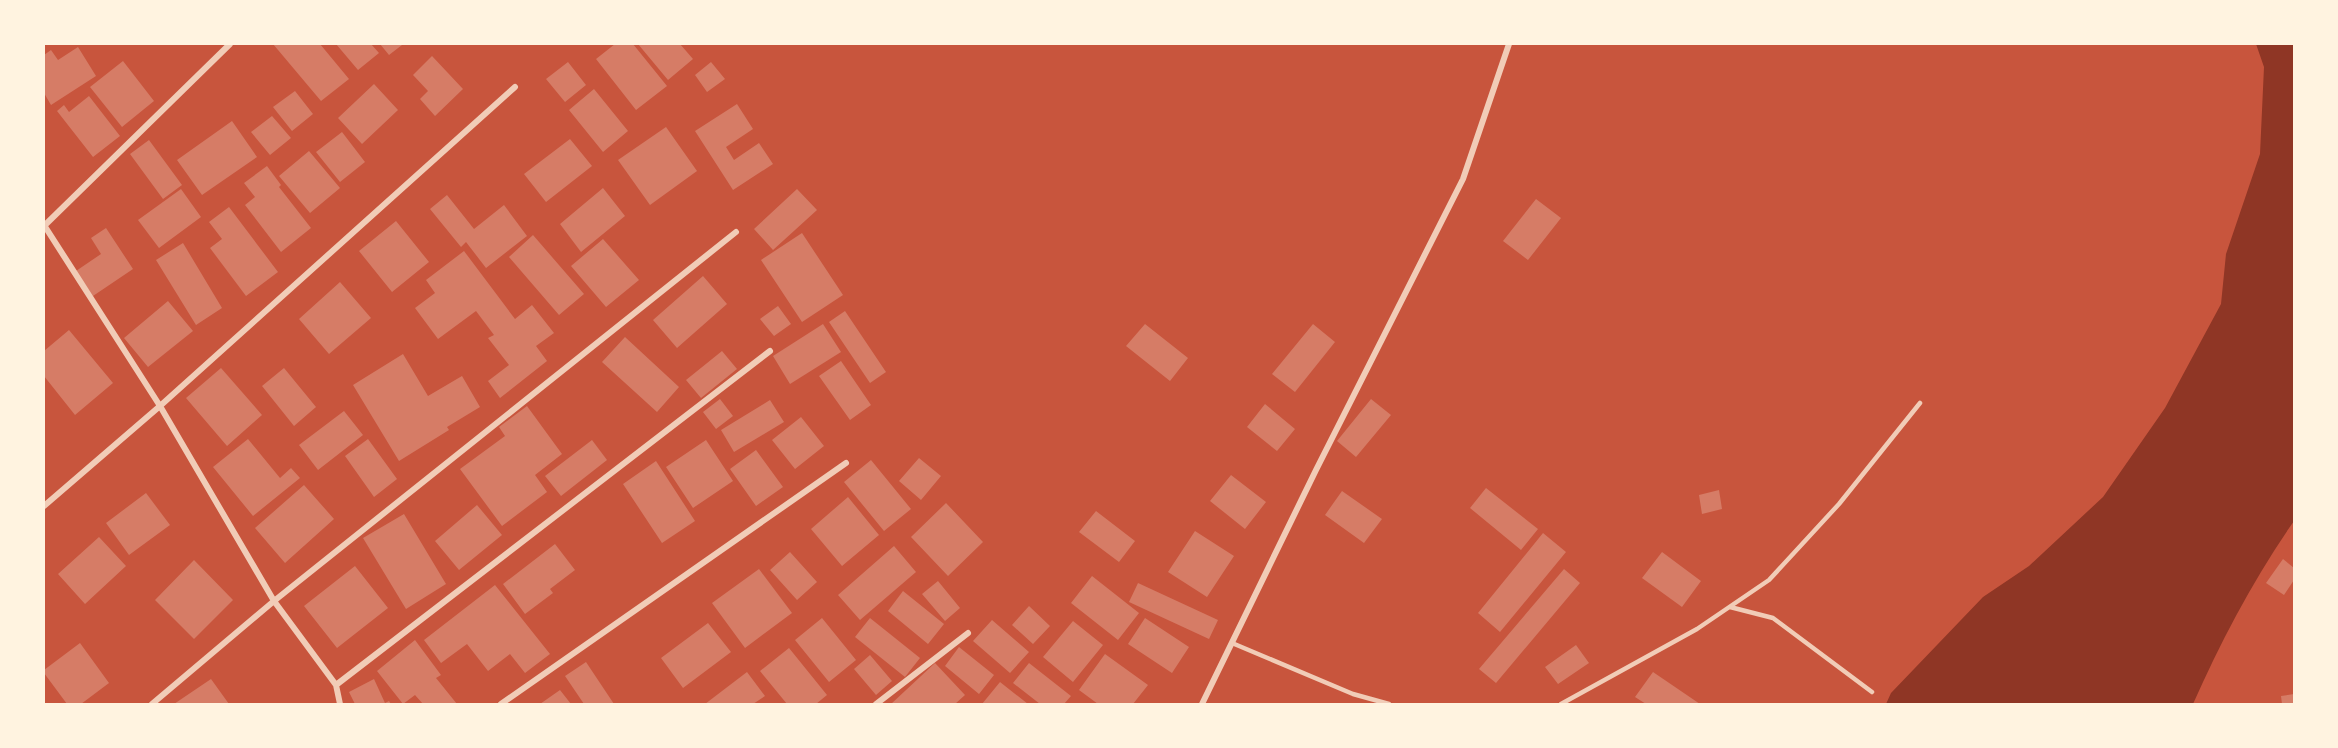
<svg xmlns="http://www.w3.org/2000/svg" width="2338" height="748" font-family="'Exo 2',sans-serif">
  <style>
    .water { fill: #8f3625 }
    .building { fill: #d67c66 }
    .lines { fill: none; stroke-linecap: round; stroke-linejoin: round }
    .service { stroke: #f1ccb7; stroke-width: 4.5 }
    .minor { stroke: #f1ccb7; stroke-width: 6 }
  </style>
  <rect width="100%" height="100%" fill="#c8553d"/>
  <path class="water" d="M2256 44H2294V521C2254 578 2221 641 2193 704H1886L1891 693 1983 597 2029 566 2103 497 2165 408 2221 304 2226 254 2260 154 2264 67Z"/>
  <path class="building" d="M273 44H320L349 79 321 101Z
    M336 44H371L379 53 358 70Z
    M380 44H401L402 45 389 55Z
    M615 44H633L667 86 636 110 596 59Z
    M638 44H680L693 59 668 80Z
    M78 47 96 76 51 105 44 93V55L51 50 58 60Z
    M432 56 463 89 435 116 420 99 428 91 413 75Z
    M123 61 154 101 122 127 90 87Z
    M568 62 586 85 565 102 546 79Z
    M711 62 725 79 707 92 695 75Z
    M374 84 398 110 362 144 338 118Z
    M594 89 628 131 603 152 569 110Z
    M295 91 313 114 292 131 273 107Z
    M89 96 120 136 93 157 57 111 64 105 69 112Z
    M737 104 753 129 726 147 734 160 759 143 773 164 733 190 695 131Z
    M272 116 291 138 270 155 251 132Z
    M232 121 257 157 202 195 177 160Z
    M666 127 697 171 650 205 618 160Z
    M342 132 365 162 340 182 316 152Z
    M570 139 592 166 546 202 524 174Z
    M149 140 182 185 163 199 130 154Z
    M309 151 340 188 310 213 279 176Z
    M267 166 281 185 279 187 311 228 281 252 245 205 255 197 244 183Z
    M603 188 625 216 581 252 560 224Z
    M181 189 201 217 159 248 138 220Z
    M797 189 817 210 773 250 754 229Z
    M447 195 474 229 504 205 527 236 486 268 466 242 461 247 430 209Z
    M1536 199 1561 218 1528 260 1503 241Z
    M229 207 278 272 246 296 210 248 222 239 209 222Z
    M396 221 429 262 392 292 359 251Z
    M106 228 133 269 93 296 76 271 101 254 91 238Z
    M802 233 843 295 802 322 761 260Z
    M533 235 584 294 559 315 509 257Z
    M603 239 639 280 606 307 571 266Z
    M183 243 222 308 196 325 156 260Z
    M464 251 515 319 532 305 554 333 536 346 547 361 500 398 488 381 509 365 488 338 494 335 476 311 438 339 415 308 435 293 426 280Z
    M703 276 727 304 677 348 653 320Z
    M340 282 371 318 329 354 299 319Z
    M168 301 193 331 148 367 124 338Z
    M778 306 791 324 774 336 760 319Z
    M845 311 886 372 870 383 829 322Z
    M823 324 841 352 790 384 773 356Z
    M1145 324 1188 358 1170 381 1126 346Z
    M1313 324 1335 342 1295 392 1272 374Z
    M69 330 113 383 75 415 44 376V351Z
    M625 337 679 387 657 412 602 362Z
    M722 351 737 369 701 398 686 380Z
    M403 354 428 396 462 376 480 407 447 427 449 430 399 461 353 385Z
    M841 361 871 405 850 420 819 376Z
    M221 368 262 415 227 446 186 398Z
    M284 368 316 407 294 426 262 386Z
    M720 399 733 416 716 429 703 412Z
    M1371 399 1391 415 1356 457 1337 441Z
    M770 400 784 422 734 452 721 430Z
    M1265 404 1295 429 1277 451 1247 427Z
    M527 406 562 454 535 475 547 492 502 526 460 469 505 436 499 427Z
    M344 411 363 435 318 470 299 445Z
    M801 417 824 446 795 469 772 440Z
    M248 439 280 478 291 468 300 478 253 516 213 467Z
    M368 439 397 479 374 497 345 456Z
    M592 440 607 460 561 496 545 476Z
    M706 440 733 481 693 508 666 467Z
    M756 450 783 487 756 506 730 469Z
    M919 458 941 476 921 500 899 481Z
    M871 460 911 509 884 531 844 482Z
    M656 461 695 521 662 543 623 484Z
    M1231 475 1266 502 1245 529 1210 501Z
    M304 485 334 519 285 563 255 528Z
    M1486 488 1538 529 1521 550 1470 508Z
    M1719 490 1722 509 1702 514 1699 495Z
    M1342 491 1382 519 1364 543 1325 515Z
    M146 493 170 525 129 555 106 523Z
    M848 497 879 535 842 566 811 529Z
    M946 503 983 542 948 576 911 537Z
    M477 505 502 535 459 570 435 541Z
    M1096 511 1135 541 1119 562 1079 532Z
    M404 514 446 584 406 609 363 538Z
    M1195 531 1234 556 1207 597 1168 572Z
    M1543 533 1566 552 1500 632 1478 613Z
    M99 537 126 566 85 604 58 574Z
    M555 544 575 570 550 589 553 593 525 614 503 584Z
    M894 546 916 572 860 620 838 595Z
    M790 552 817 582 797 600 770 570Z
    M1662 552 1701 581 1682 607 1642 578Z
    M2283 559 2294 568V580L2284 595 2266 583Z
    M194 560 233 600 194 639 155 600Z
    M355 566 388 608 337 648 304 606Z
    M759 569 792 613 745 648 712 603Z
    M1564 569 1580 583 1496 683 1479 669Z
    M1092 576 1139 613 1118 640 1071 603Z
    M938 581 960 608 945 621 922 594Z
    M1138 583 1218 620 1209 639 1129 602Z
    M495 585 550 654 525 673 510 654 488 671 467 644 441 663 424 640Z
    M903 591 944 624 928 644 888 611Z
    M1029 606 1050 626 1033 644 1012 625Z
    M822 618 856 660 829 682 795 640Z
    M870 618 920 658 905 677 855 637Z
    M1145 618 1189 647 1172 673 1128 644Z
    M992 620 1029 652 1010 673 973 641Z
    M1073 621 1103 645 1073 682 1043 657Z
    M708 623 731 652 683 688 661 658Z
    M415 640 441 675 436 678 457 704H423L415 695 403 704 377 671Z
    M80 643 109 683 81 704H67L44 673V670Z
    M1576 645 1589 663 1558 684 1545 667Z
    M959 647 994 675 979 694 945 666Z
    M789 648 827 695 816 704H787L760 671Z
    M1105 654 1148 685 1133 704H1098L1079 690Z
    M870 655 892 681 876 695 854 669Z
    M586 662 614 704H584L565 676Z
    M935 663 965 695 955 704H891Z
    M1029 663 1071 696 1064 704H1040L1013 683Z
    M747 672 765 696 753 704H705Z
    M1653 672 1700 704H1646L1635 697Z
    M211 679 229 704H174Z
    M374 679 385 703 389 701 391 704H355L349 692Z
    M1000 682 1028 704H982Z
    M560 690 571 704H540Z
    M2294 694V704H2282L2281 696Z"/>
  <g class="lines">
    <path class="service" d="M1730 607 1773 618 1872 692
      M1232 643 1353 694 1389 704
      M1561 704 1697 629 1769 580 1839 504 1920 403"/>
    <path class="minor" d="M44 225 160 406 274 601 336 685 340 704
      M44 226 230 44
      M44 506 160 406 515 87
      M336 685 770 351
      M152 704 274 601 736 232
      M501 704 846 463
      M876 704 968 633
      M1202 704 1316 470 1463 179 1509 44"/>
  </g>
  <rect width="2338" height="748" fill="none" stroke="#fff3e0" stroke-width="90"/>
</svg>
